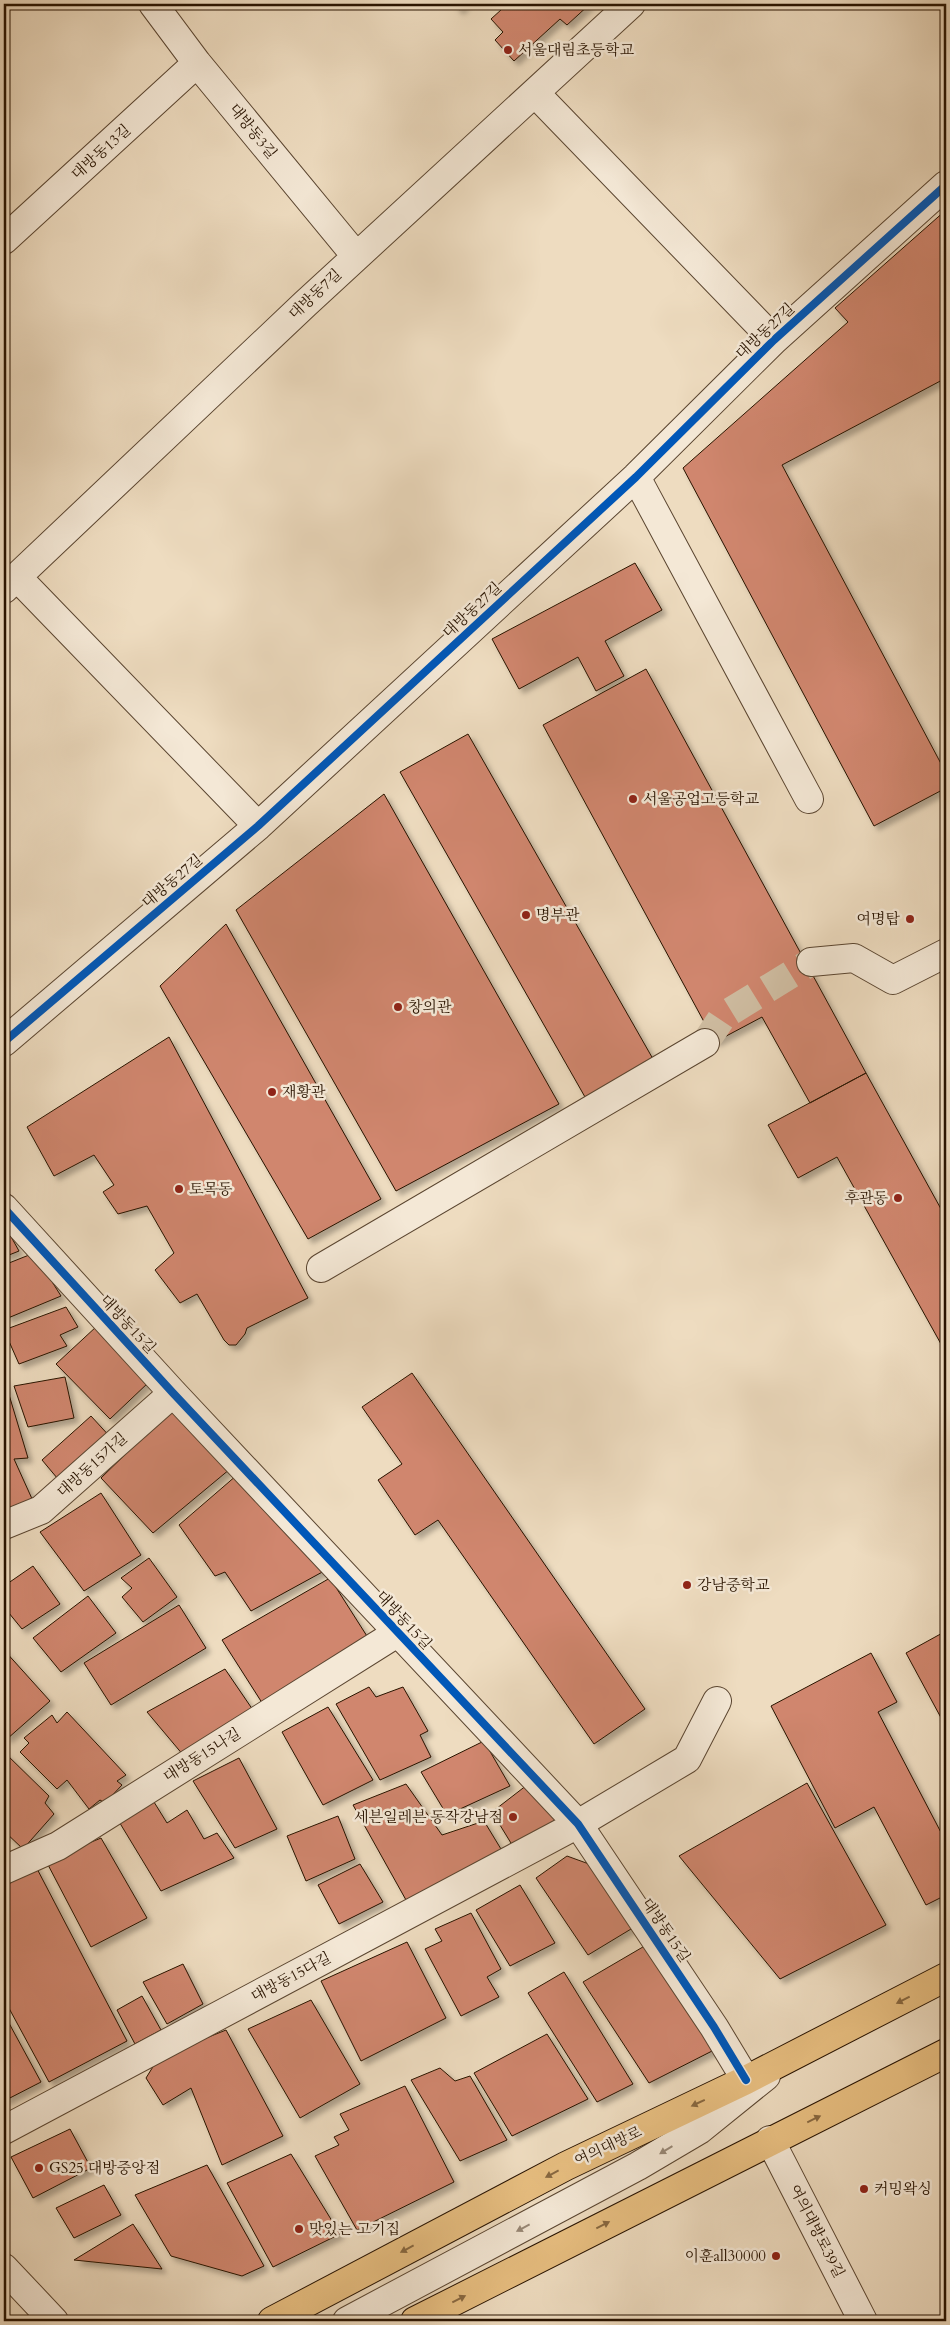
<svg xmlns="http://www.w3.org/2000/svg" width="950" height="2325" font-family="Cardo,'Noto Serif KR',serif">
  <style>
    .building { fill: #d0866e; stroke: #281300; filter: url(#shadow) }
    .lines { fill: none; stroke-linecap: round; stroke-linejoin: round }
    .minor-tunnel { stroke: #d0bea3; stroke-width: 28; stroke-dasharray: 28 14; stroke-linecap: butt }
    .minor-casing { stroke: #5a4530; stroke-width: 30 }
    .major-casing { stroke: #281300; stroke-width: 30 }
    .minor { stroke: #f4e8d6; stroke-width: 28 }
    .major { stroke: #e7be80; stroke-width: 28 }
    .cycleway-casing { stroke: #f4e8d6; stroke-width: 11 }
    .cycleway { stroke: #0057b8; stroke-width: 8 }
    .oneway { fill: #886840 }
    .oneway2 { fill: #988876 }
    .poi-dot { fill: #8f2418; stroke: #f4e8d6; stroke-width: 2 }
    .labels { text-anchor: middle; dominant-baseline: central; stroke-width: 5; stroke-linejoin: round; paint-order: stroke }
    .poi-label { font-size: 15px; fill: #281300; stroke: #f4e8d6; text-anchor: start }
    .street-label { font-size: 15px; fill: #281300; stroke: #f4e8d6 }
  </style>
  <defs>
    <filter id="shadow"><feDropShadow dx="4.5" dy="4.5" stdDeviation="2.5" flood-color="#0004"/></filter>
  </defs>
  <rect width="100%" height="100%" fill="#eedcc0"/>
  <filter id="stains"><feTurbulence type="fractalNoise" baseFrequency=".004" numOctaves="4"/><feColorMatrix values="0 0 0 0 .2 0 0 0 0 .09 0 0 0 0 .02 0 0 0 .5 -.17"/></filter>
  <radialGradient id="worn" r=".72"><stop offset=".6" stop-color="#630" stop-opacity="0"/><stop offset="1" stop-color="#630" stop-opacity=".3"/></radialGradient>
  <path class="building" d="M453 4H466L459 10Z
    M497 4H590L567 25 560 19 514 61 495 40 503 32 491 19 502 9Z
    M946 210V378L782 465 946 773V788L874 826 683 468 848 322 835 308Z
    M635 563 662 610 605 641 624 676 596 691 578 657 519 689 492 639Z
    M646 669 866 1073 810 1103 762 1017 715 1042 543 725Z
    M468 734 653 1059 585 1097 400 772Z
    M384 794 559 1104 396 1191 236 910Z
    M226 924 381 1199 308 1239 160 986Z
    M169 1037 308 1298 247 1328 245 1334 236 1345H229L224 1340 197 1294 180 1303 155 1270 174 1253 147 1206 118 1214 103 1192 114 1185 94 1155 54 1176 27 1127Z
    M866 1073 946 1218V1353L837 1157 798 1178 768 1125Z
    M4 1224 19 1251 4 1257Z
    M34 1253 61 1296 8 1318 4 1311V1265Z
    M66 1307 78 1327 60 1335 67 1346 19 1364 4 1330Z
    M97 1326 149 1382 110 1419 56 1364Z
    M412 1373 645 1709 594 1744 438 1520 415 1535 378 1480 402 1464 362 1407Z
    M65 1377 74 1418 28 1427 14 1386Z
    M4 1378 28 1458 14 1459 33 1501 4 1510Z
    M172 1409 230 1469 153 1533 101 1478Z
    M91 1416 113 1440 63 1485 42 1460Z
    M237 1475 326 1570 251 1611 225 1572 215 1576 179 1525Z
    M101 1493 141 1555 84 1591 40 1532Z
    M149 1558 177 1597 143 1622 122 1597 132 1588 121 1578Z
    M33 1566 60 1604 22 1629 4 1607V1586Z
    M330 1578 372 1644 266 1709 222 1640Z
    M88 1596 116 1633 61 1672 33 1638Z
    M179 1605 206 1648 111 1705 84 1663Z
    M946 1631V1727L906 1653Z
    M4 1650 50 1701 7 1739 4 1735Z
    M871 1653 897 1702 878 1712 946 1842V1895L926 1905 874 1807 835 1828 771 1706Z
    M225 1669 255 1713 184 1756 147 1712Z
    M369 1687 376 1697 403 1687 428 1731 420 1735 431 1757 380 1780 336 1704Z
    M328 1707 373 1780 323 1805 282 1732Z
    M67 1712 126 1775 117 1781 122 1785 105 1803 100 1800 89 1809 67 1780 57 1789 20 1752 29 1743 24 1738 52 1715 57 1723Z
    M484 1741 510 1786 447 1815 421 1772Z
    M4 1752 49 1796 45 1803 54 1814 23 1849 4 1831Z
    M239 1758 277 1829 235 1848 193 1781Z
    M807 1783 886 1925 780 1979 679 1856Z
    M406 1784 442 1835 484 1821 504 1854 406 1900 353 1805Z
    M527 1785 555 1820 514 1848 492 1812Z
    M154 1802 167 1823 187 1810 204 1839 217 1833 234 1858 161 1891 118 1820Z
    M338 1816 355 1859 306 1881 287 1836Z
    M101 1838 147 1918 91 1947 46 1861Z
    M567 1856 600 1868 636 1926 588 1955 536 1878Z
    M34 1863 127 2041 49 2082 4 1999V1880Z
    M360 1864 383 1902 339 1924 318 1885Z
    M520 1885 555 1943 510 1966 476 1910Z
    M471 1913 501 1969 487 1977 499 1997 461 2016 425 1949 442 1941 435 1929Z
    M407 1942 446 2018 361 2061 321 1981Z
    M648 1944 718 2048 649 2083 583 1982Z
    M183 1964 203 2004 167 2024 143 1982Z
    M564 1972 633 2084 597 2102 528 1993Z
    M142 1996 161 2030 135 2044 117 2010Z
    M311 2000 360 2084 300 2118 248 2029Z
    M4 2014 41 2082 4 2101Z
    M226 2030 283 2136 222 2165 191 2088 163 2105 146 2078 159 2057Z
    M547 2034 588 2099 512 2136 474 2073Z
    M440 2068 455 2081 470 2076 507 2140 460 2161 411 2080Z
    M405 2086 454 2182 357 2230 315 2156 339 2145 334 2137 349 2130 340 2114Z
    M70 2129 91 2168 33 2198 11 2157Z
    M291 2154 340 2234 273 2267 227 2183Z
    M207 2165 264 2266 242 2276 171 2256 135 2195Z
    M104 2185 121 2215 74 2238 56 2208Z
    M133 2224 162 2269 74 2260Z"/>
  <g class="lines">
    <path class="minor-tunnel" d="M705 1043 723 1016 811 962"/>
    <defs>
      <path id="minor" d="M153 4 197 63 356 256
        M535 93 774 340
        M4 240 197 63
        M636 477 809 799
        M17 577 258 826
        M4 589 305 304 631 4
        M811 962 854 958 893 980 946 953
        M4 1042 258 826 636 477 774 340 946 185
        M4 1208 173 1393 578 1824 714 2027 746 2080
        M321 1268 705 1043
        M4 1525 41 1510 173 1393
        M4 1870 58 1846 397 1633
        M4 2130 578 1824 687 1759 717 1701
        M770 2140 863 2321
        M4 2268 54 2321
        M347 2321 638 2166 699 2130 766 2076"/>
      <path id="major" d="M272 2321 566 2166 746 2080 946 1977
        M415 2321 946 2053"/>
    </defs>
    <use href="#minor" class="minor-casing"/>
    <use href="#major" class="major-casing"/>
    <use href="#minor" class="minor"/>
    <use href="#major" class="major"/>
    <defs>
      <path id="cycleway" d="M4 1042 258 826 636 477 774 340 946 185
        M4 1208 173 1393 578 1824 714 2027 746 2080"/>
    </defs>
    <use href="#cycleway" class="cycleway-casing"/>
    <use href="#cycleway" class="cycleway"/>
  </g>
  <defs><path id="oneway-solid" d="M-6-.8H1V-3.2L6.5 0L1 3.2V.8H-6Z" transform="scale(1.25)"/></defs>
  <g class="oneway">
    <use href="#oneway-solid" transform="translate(903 2000) rotate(153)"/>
    <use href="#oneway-solid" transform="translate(698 2103) rotate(155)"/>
    <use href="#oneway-solid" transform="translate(814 2119) rotate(-26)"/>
    <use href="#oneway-solid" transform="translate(552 2174) rotate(152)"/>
    <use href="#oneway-solid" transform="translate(603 2225) rotate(-27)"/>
    <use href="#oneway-solid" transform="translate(407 2249) rotate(152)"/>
    <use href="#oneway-solid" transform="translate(459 2299) rotate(-27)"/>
  </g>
  <g class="oneway2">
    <use href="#oneway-solid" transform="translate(666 2150) rotate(149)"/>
    <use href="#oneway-solid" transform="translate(523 2228) rotate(152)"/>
  </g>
  <g class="poi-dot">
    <circle cx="508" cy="50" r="5"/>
    <circle cx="633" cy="799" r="5"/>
    <circle cx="526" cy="915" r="5"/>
    <circle cx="910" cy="919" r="5"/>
    <circle cx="398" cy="1007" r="5"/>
    <circle cx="272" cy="1092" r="5"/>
    <circle cx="179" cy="1189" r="5"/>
    <circle cx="898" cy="1198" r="5"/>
    <circle cx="687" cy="1585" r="5"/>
    <circle cx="513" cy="1817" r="5"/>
    <circle cx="39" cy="2168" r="5"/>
    <circle cx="864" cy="2189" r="5"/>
    <circle cx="299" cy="2229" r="5"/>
    <circle cx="776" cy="2256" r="5"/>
  </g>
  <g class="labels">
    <g class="poi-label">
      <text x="518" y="50">서울대림초등학교</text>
      <text x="643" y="799">서울공업고등학교</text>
      <text x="536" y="915">명부관</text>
      <text x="900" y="919" text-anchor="end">여명탑</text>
      <text x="408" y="1007">창의관</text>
      <text x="282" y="1092">재황관</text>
      <text x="189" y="1189">토목동</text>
      <text x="888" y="1198" text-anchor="end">후관동</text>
      <text x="697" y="1585">강남중학교</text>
      <text x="503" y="1817" text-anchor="end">세븐일레븐 동작강남점</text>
      <text x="49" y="2168">GS25 대방중앙점</text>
      <text x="874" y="2189">커밍왁싱</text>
      <text x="309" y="2229">맛있는 고기집</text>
      <text x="766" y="2256" text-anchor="end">이훈all30000</text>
    </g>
    <g class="street-label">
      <text transform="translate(253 131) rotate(51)">대방동3길</text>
      <text transform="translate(101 152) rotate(-42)">대방동13길</text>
      <text transform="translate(315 294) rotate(-43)">대방동7길</text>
      <text transform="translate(765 331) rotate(-43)">대방동27길</text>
      <text transform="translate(472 610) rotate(-43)">대방동27길</text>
      <text transform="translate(172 881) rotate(-40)">대방동27길</text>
      <text transform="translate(128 1324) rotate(47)">대방동15길</text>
      <text transform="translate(92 1465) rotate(-42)">대방동15가길</text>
      <text transform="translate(404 1620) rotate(47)">대방동15길</text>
      <text transform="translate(202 1755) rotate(-32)">대방동15나길</text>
      <text transform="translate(666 1930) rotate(56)">대방동15길</text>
      <text transform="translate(291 1977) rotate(-28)">대방동15다길</text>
      <text transform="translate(608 2146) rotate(-25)">여의대방로</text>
      <text transform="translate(817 2231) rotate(63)">여의대방로39길</text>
    </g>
  </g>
  <rect width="950" height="2325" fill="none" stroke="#eedcc0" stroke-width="20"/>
  <rect x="5" y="5" width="940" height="2315" fill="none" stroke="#281300" stroke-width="2.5"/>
  <rect x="10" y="10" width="930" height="2305" fill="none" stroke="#281300"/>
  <rect width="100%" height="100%" filter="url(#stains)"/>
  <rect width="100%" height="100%" fill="url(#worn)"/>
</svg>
